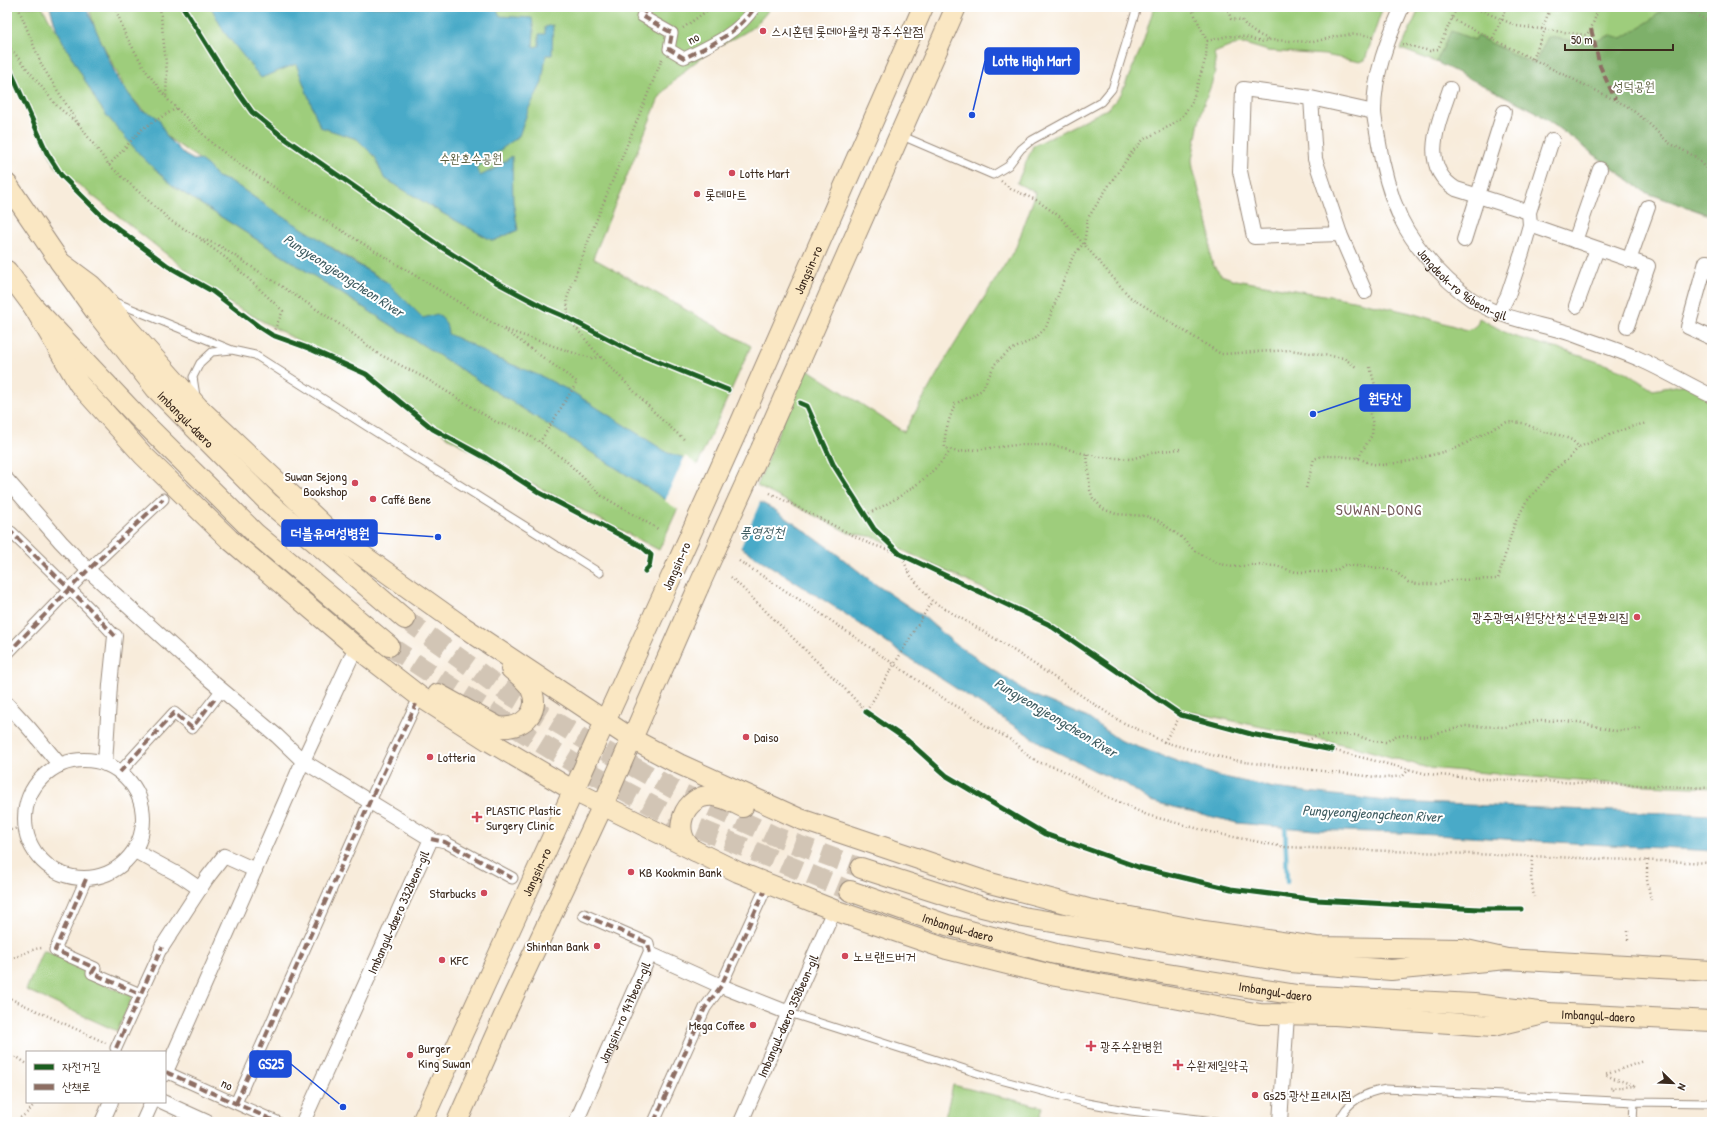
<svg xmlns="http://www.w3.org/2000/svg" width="1719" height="1129" font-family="'Patrick Hand','Poor Story',sans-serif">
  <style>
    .green { fill: #9ecd7b; stroke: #6c7c4c }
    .forest { fill: #7eb06b; stroke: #5c6d44 }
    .water { fill: #48aac8; stroke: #426a73 }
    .pier { fill: #f8ecdb }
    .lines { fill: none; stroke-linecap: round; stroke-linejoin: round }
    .stream { stroke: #48aac8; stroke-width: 4.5 }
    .secondary-tunnel { stroke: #d2c5b5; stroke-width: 20; stroke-dasharray: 20 10; stroke-linecap: butt }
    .service-casing { stroke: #9a8b7c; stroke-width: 9 }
    .pedestrian-casing { stroke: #9a8b7c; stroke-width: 13 }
    .minor-casing { stroke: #9a8b7c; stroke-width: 16 }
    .secondary-casing { stroke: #9a8b7c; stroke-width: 22 }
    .path { stroke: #9a8b7c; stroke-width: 2.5; stroke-dasharray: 1 3; stroke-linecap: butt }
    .service { stroke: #fff; stroke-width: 7 }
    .pedestrian { stroke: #fff; stroke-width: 11 }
    .minor { stroke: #fff; stroke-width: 14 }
    .secondary { stroke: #fae7c3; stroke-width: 20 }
    .secondary-bridge-casing { stroke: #9a8b7c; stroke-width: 22; stroke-linecap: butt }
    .secondary-bridge { stroke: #fae7c3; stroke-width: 20 }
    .quiet { stroke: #8d6e63; stroke-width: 4; stroke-dasharray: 8 4; stroke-linecap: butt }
    .cycleway-casing { stroke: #fff; stroke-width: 8 }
    .cycleway { stroke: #1b5e20; stroke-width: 5 }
    .poi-dot { fill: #d1495b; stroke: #fff; stroke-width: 1.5 }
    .labels { text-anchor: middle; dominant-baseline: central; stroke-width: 4; stroke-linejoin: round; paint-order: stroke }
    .poi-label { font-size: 13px; fill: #3b2a1e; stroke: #fff; text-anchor: start }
    .street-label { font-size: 13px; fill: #3b2a1e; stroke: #fff }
    .park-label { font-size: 13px; fill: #595b3a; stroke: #fff }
    .water-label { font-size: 14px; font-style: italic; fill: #405d62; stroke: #fff }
    .quarter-label { font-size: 15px; letter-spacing: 1px; fill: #745958; stroke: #fff }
    .leader { fill: none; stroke: #1d4ed8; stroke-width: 1.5 }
    .callout-dot { fill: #1d4ed8; stroke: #fff; stroke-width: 1.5 }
    .callout { fill: #1d4ed8; stroke: #1d4ed8; stroke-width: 1.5 }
    .callout-label { font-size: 14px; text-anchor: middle; font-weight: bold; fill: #fff }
  </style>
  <rect width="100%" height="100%" fill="#fff"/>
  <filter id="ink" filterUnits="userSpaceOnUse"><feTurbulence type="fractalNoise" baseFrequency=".025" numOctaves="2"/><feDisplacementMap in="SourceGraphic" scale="8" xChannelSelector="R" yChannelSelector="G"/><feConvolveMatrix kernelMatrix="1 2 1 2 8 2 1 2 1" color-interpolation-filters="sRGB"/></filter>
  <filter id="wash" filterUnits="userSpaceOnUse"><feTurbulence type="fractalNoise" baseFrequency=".012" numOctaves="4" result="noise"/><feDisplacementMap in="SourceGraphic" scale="16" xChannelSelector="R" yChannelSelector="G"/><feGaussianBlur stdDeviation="0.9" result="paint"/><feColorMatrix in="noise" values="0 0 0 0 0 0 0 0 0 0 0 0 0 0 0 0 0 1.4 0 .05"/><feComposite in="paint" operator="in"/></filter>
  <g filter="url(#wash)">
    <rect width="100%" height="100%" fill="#f8ecdb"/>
    <path class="green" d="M7 7H42L107 116 174 187 393 326 388 283 274 211 232 182 217 177 199 159 167 137 126 91 95 29 89 7H771C763 17 755 27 744 33 736 38 726 42 717 47 695 61 675 77 659 98L593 258 751 346 659 550 501 468 449 438 378 384 227 302 55 166 19 89 7 56Z
      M1154 7H1383L1365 60 1360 62 1325 55 1268 51 1245 44 1234 45 1214 53C1220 74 1206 93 1201 114 1197 129 1195 145 1192 160L1193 168 1210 233V254L1213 265 1221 275 1235 280 1353 300 1411 313 1467 330C1474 328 1477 326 1479 318L1512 336 1566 351 1622 370 1653 390 1687 384 1712 396V788L1603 783 1428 768 1356 747 1182 710 1048 620 875 537 849 533 757 486 804 367 904 432 948 355 1016 247 1036 193 1017 183 1033 146 1109 108 1121 94 1142 46Z
      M1420 7H1712V216L1645 192 1535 111 1446 66 1401 49Z
      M43 950 89 968 86 977 133 996 117 1031 26 990Z
      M953 1085 1043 1107 1039 1122H944Z"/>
    <path class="forest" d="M1663 7H1712V216L1645 192 1535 111 1436 62 1451 31 1475 40 1477 36 1533 64 1536 60 1548 37 1582 42H1593L1611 35 1622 38C1636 29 1651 22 1663 9Z"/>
    <path class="water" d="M50 7H86L118 80 142 111 152 114 159 119 167 137 185 155 194 160 199 159 208 166 217 177 232 182 274 211 318 238 345 257 388 283 423 318 437 314C445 320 447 324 448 334L472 345 493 357 543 377 574 393 668 453 682 457 702 471 775 510 829 548 875 584 923 616 954 643 1028 693 1088 718 1119 740 1215 775 1274 788 1394 802 1712 815V851L1400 833 1314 830 1237 823 1150 801 1126 784 1095 771 1047 747 904 655 844 613 174 187 142 157 107 116 97 102 57 31Z
      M211 7H496L500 16 532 18 534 32 533 47 539 46V34H545V27L553 25 552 55H546L542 83 529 108 519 136 476 168 480 176 496 168 512 156 513 201 518 230 493 241 442 213 384 178 375 157 357 139 320 127 296 64 261 78 224 32Z"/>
    <path class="pier" d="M685 456 703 469 761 500 740 549 665 501Z"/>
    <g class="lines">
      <path class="stream" d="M1285 823 1287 882"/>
    </g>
  </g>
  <g filter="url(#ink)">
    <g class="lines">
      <path class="secondary-tunnel" d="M405 619 509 694 587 741 683 794 779 838 861 868
        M389 646 495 715 580 767 683 822 850 891"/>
      <defs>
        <path id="service" d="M900 135 993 175 1008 166 1021 149 1032 140 1101 102 1112 89 1137 7
          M115 302 232 350 255 355 366 426 600 573
          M196 396 193 377 200 363 212 352 232 350
          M789 1013 993 1078 1087 1103 1131 1111 1223 1122
          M1339 1122C1345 1102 1366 1092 1386 1089L1634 1102 1712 1103
          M1633 1122 1634 1102"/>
        <path id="pedestrian" d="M648 7 642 16 672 33 669 49 684 58C711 45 738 33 755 7
          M7 531 11 532 89 608 115 636
          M7 654 88 570 163 499
          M120 772 174 713 192 728 217 696
          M431 839 445 842 512 878
          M86 879 55 950 95 968 92 973 140 994
          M584 915 648 943 650 954
          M116 1048 162 947
          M166 1072 277 1122
          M236 1103 370 801 416 704
          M654 1122 705 1008 721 986 764 892"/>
        <g id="minor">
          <path id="s1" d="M1402 7C1387 41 1374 74 1374 111 1374 120 1377 129 1378 138 1382 165 1389 193 1401 219 1416 250 1452 290 1483 306 1511 321 1542 324 1572 334 1593 342 1615 349 1637 358 1662 369 1687 384 1712 396"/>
          <path d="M1450 89C1439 122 1418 166 1456 189L1529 212"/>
          <path d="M1311 98 1315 159 1340 234 1254 237 1240 171 1243 89 1311 98 1374 112"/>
          <path d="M1530 225 1648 266 1627 326"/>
          <path d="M1340 234 1365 292"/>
          <path d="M1464 240 1504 112"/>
          <path d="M1575 241 1600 169"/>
          <path d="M1629 260 1648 207"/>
          <path d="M1712 263 1706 262 1688 327 1712 338"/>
          <path d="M1576 306 1597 249"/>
          <path d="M1499 313 1508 295 1522 253 1530 225 1529 212 1552 140"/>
          <path d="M7 480 61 542 88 570 210 680 277 736 303 761 431 839 303 1122"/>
          <path d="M7 704 29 728 60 765"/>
          <circle cx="84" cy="819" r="59"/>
          <path d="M105 764 110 685 115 636"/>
          <path d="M135 851 181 876 200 889"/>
          <path d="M162 947 207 878 224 856 255 870"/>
          <path d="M165 1074 303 761 356 647"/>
          <path d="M163 1102 207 1122"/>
          <path d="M102 1122 111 1102"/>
          <path d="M143 1122 152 1102"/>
          <path id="s2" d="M576 1122 650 954 721 986 789 1013"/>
          <path id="s3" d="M741 1122 834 910"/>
          <path d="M1280 1122 1287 1015"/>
        </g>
        <g id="secondary">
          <path id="s4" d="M7 184 60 262 98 315 156 389 268 502 405 619"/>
          <path d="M60 262 91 285 103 297 125 325 198 407 334 535 459 624 632 739 679 764 800 819 990 883 1088 909 1204 931 1316 947 1462 949 1507 959"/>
          <path d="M7 271 33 306 134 413 256 534 389 646"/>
          <path d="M33 306 79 384 143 455 229 539 356 647 419 696 489 741 574 791 738 872 834 910 947 949 1056 976 1260 1014 1335 1015 1493 1026 1548 1013"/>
          <path id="s5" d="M737 431 923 7"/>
          <path d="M762 447 956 7"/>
          <path d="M438 694 498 727C521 730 542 713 531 689 527 681 518 675 511 669"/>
          <path d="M695 851C669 835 683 793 714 796 724 797 734 803 743 807"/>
          <path d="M861 868 982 907 1023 917 1290 962 1391 970 1507 959 1712 971"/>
          <path id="s6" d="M850 891 947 925 1056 954 1167 974 1297 995 1474 1004 1548 1013 1712 1021"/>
          <path id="s7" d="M422 1122 673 573"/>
          <path d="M457 1122 503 1018 603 805 698 588"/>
        </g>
      </defs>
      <use href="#service" class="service-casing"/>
      <use href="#pedestrian" class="pedestrian-casing"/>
      <use href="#minor" class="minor-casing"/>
      <use href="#secondary" class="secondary-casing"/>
      <path class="path" d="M18 7 42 66 80 126 109 165 171 221 198 237 220 246 348 330 377 353 425 378 496 422 518 429 540 442 566 461 602 496 658 529
        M115 7 125 34 146 71 169 101 214 145 245 168 318 216 509 333 577 382 540 442
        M160 7 167 73 166 96
        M1227 7 1231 19 1242 20C1248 30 1258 35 1269 39
        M1473 7 1517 26 1586 35 1591 29 1599 7
        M1676 7 1712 22
        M1452 19 1627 106 1645 120 1669 143 1696 157 1712 176
        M683 28 712 7
        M1542 29 1551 7
        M1493 38 1507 7
        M1207 41 1228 36 1246 37 1261 42 1270 40 1313 42 1338 36 1359 34 1376 37
        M1402 44 1430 51 1438 49 1457 7
        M7 48 12 50 57 106 78 124
        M662 59 594 226 567 298 568 318 594 350 662 420 686 441
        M1533 59 1545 30
        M109 165 143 128 177 108
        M1001 181 1011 189 1036 200 1059 216 1130 297 1221 354 1290 350 1344 358 1356 367
        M201 240 226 258 283 311 272 335
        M504 329 580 355 592 358 600 357
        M800 403 807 406 833 464 874 529 900 554 1048 624 1181 715 1251 734 1332 750 1427 774 1483 779 1712 788
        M1180 449 1155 452 1131 459 1100 457 1077 452 1065 448 1049 445H1016L957 452 945 448C943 434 950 417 955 404L982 390 995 364 1009 351 1036 338 1046 327 1073 256 1084 243 1088 218 1111 182 1132 152 1144 139 1170 126 1182 117 1192 102 1206 57 1207 41 1191 7
        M1087 454 1090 490 1093 498 1103 509 1116 514 1146 516 1159 521 1181 537 1195 551 1217 563 1233 567 1252 565 1276 566 1296 572H1329L1337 570 1344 565 1380 568 1395 571 1408 582 1417 584H1439L1452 580 1498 579 1514 525 1526 502 1555 469 1567 460 1579 447
        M1358 458 1372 435 1373 424 1370 414 1376 389 1370 367
        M1306 488 1314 459 1322 456H1337L1358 458 1372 464 1382 465 1410 461 1457 448 1492 429 1507 422 1523 423 1543 432 1554 433 1572 440 1579 447 1630 427 1647 423
        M770 493 868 543 900 554 911 576 932 601 1004 644 1118 720 1164 742 1207 754 1244 762 1384 778 1403 776 1409 769
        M865 515C897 500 929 480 950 451
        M739 561 814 609 949 702 969 713 986 726 1016 743 1027 755 1038 762 1060 769 1106 796 1147 815 1214 833 1284 847 1712 863
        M731 577 850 694 866 712 932 601
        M1164 742 1181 715
        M1300 744 1319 735H1355L1373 741 1386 742 1397 735 1428 736 1465 726 1505 727 1540 720 1579 722 1614 731 1642 729
        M7 831 25 826
        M1533 857 1531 877 1534 897
        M1647 860V880L1651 900
        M1628 940V928
        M7 957 9 959C22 956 31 948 43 948
        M7 997 106 1043
        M7 1055 17 1057 27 1064
        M1613 1090 1610 1088 1636 1086 1605 1075 1643 1061
        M9 1122C21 1119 29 1113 35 1102"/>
      <use href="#service" class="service"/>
      <use href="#pedestrian" class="pedestrian"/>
      <use href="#minor" class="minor"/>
      <use href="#secondary" class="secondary"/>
      <defs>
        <path id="secondary-bridge" d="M673 573 737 431
          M698 588 762 447"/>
      </defs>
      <use href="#secondary-bridge" class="secondary-bridge-casing"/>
      <use href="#secondary-bridge" class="secondary-bridge"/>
      <path class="quiet" d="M648 7 642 16 672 33 669 49 684 58C711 45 738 33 755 7
        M1591 29 1600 66 1615 99
        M7 531 11 532 89 608 115 636
        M7 654 88 570 163 499
        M120 772 174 713 192 728 217 696
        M431 839 445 842 512 878
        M86 879 55 950 95 968 92 973 140 994
        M584 915 648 943 650 954
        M116 1048 162 947
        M166 1072 277 1122
        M236 1103 370 801 416 704
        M654 1122 705 1008 721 986 764 892"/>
      <defs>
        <path id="cycleway" d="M183 7 225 74 252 112 283 137 441 247 496 282 547 309 568 318 629 350 728 390
          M7 63 47 153 61 175 102 216 121 231 168 266 212 291 258 326 272 335 308 348 366 374 433 429 486 458 540 493 641 546 651 555 649 567 645 571
          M800 403 807 406 833 464 874 529 900 554 1048 624 1181 715 1251 734 1332 750
          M866 712 907 740 947 776 1045 834 1138 867 1231 889 1317 900 1479 909H1521"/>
      </defs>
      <use href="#cycleway" class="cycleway-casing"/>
      <use href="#cycleway" class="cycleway"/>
    </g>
  </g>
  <g class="poi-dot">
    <circle cx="763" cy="31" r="4"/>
    <circle cx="732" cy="173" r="4"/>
    <circle cx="697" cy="194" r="4"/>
    <circle cx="355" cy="483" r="4"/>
    <circle cx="373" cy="499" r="4"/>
    <circle cx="1637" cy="617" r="4"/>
    <circle cx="746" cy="737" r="4"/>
    <circle cx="430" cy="757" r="4"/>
    <path d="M475 811h4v4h4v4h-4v4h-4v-4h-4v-4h4z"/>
    <circle cx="631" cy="872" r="4"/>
    <circle cx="484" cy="893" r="4"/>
    <circle cx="597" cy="946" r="4"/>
    <circle cx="845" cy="956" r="4"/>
    <circle cx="442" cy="960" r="4"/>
    <circle cx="753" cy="1025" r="4"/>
    <path d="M1089 1040h4v4h4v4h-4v4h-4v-4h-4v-4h4z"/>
    <circle cx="410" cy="1055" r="4"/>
    <path d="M1176 1059h4v4h4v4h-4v4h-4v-4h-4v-4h4z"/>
    <circle cx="1255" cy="1095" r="4"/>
  </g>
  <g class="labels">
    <g class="poi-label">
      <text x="771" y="31">스시혼텐 롯데아울렛 광주수완점</text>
      <text x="740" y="173">Lotte Mart</text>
      <text x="705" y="194">롯데마트</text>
      <text x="347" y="476" text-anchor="end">Suwan Sejong<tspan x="347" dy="15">Bookshop</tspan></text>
      <text x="381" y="499">Caffé Bene</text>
      <text x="1629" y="617" text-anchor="end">광주광역시원당산청소년문화의집</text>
      <text x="754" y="737">Daiso</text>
      <text x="438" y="757">Lotteria</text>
      <text x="486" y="810">PLASTIC Plastic<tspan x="486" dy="15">Surgery Clinic</tspan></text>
      <text x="639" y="872">KB Kookmin Bank</text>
      <text x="476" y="893" text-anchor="end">Starbucks</text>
      <text x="589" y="946" text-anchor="end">Shinhan Bank</text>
      <text x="853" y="956">노브랜드버거</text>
      <text x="450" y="960">KFC</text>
      <text x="745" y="1025" text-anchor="end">Mega Coffee</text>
      <text x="1100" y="1046">광주수완병원</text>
      <text x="418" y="1048">Burger<tspan x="418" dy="15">King Suwan</tspan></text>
      <text x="1186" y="1065">수완제일약국</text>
      <text x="1263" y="1095">Gs25 광산프레시점</text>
    </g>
    <g class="street-label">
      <text transform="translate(693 38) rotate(-26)">no</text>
      <text stroke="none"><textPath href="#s5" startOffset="176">Jangsin-ro</textPath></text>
      <text stroke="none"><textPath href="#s1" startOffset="312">Jangdeok-ro 96beon-gil</textPath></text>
      <text stroke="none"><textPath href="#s4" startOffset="296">Imbangul-daero</textPath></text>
      <text transform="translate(676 566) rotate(-66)">Jangsin-ro</text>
      <text stroke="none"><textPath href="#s7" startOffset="275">Jangsin-ro</textPath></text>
      <text transform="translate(398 912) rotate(-66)">Imbangul-daero 332beon-gil</text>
      <text stroke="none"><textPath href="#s6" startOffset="114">Imbangul-daero</textPath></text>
      <text stroke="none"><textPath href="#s6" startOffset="438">Imbangul-daero</textPath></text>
      <text stroke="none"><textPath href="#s2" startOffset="120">Jangsin-ro 147beon-gil</textPath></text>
      <text stroke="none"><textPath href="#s6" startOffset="762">Imbangul-daero</textPath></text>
      <text stroke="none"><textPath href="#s3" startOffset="116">Imbangul-daero 358beon-gil</textPath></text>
      <text transform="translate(227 1084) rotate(24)">no</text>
    </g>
    <g class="park-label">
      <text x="1634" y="86">성덕공원</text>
      <text x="471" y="158">수완호수공원</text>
    </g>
    <g class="water-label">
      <text transform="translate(344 275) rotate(33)">Pungyeongjeongcheon River</text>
      <text x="762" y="531">풍영정천</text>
      <text transform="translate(1056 717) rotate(31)">Pungyeongjeongcheon River</text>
      <text transform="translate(1372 813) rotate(3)">Pungyeongjeongcheon River</text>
    </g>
    <g class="quarter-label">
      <text x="1379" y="509">SUWAN-DONG</text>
    </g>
  </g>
  <path class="leader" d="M972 115L985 61M1313 414L1360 398M438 537L377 533M343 1107L291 1064"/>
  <g class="callout-dot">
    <circle cx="972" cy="115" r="4"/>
    <circle cx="1313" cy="414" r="4"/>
    <circle cx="438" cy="537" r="4"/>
    <circle cx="343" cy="1107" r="4"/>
  </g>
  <g class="callout">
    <rect x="985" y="48" width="94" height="26" rx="4"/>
    <rect x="1360" y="385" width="50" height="26" rx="4"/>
    <rect x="282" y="520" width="95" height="26" rx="4"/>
    <rect x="250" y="1051" width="41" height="26" rx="4"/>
  </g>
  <g class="callout-label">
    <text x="1032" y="66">Lotte High Mart</text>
    <text x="1385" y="403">원당산</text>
    <text x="330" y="538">더블유여성병원</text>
    <text x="271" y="1069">GS25</text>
  </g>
  <rect width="1719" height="1129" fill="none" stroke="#fff" stroke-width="24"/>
  <rect x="26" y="1051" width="140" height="52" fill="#ffffff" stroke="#b1aaa5"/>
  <rect x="34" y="1064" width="20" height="6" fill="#1b5e20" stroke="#b1aaa5"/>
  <text x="62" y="1071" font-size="12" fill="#3b2a1e">자전거길</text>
  <rect x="34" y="1084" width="20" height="6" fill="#8d6e63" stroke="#b1aaa5"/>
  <text x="62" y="1091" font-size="12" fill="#3b2a1e">산책로</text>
  <g transform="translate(1673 1083) rotate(113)" stroke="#ffffff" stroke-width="3" paint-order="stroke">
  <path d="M0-3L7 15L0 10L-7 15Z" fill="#3b2a1e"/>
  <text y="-6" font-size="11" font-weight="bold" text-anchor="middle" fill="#3b2a1e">N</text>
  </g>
  <path d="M1565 44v6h108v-6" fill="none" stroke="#3b2a1e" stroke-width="2"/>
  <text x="1571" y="44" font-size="12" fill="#3b2a1e" stroke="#ffffff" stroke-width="3" paint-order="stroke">50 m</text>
</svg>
